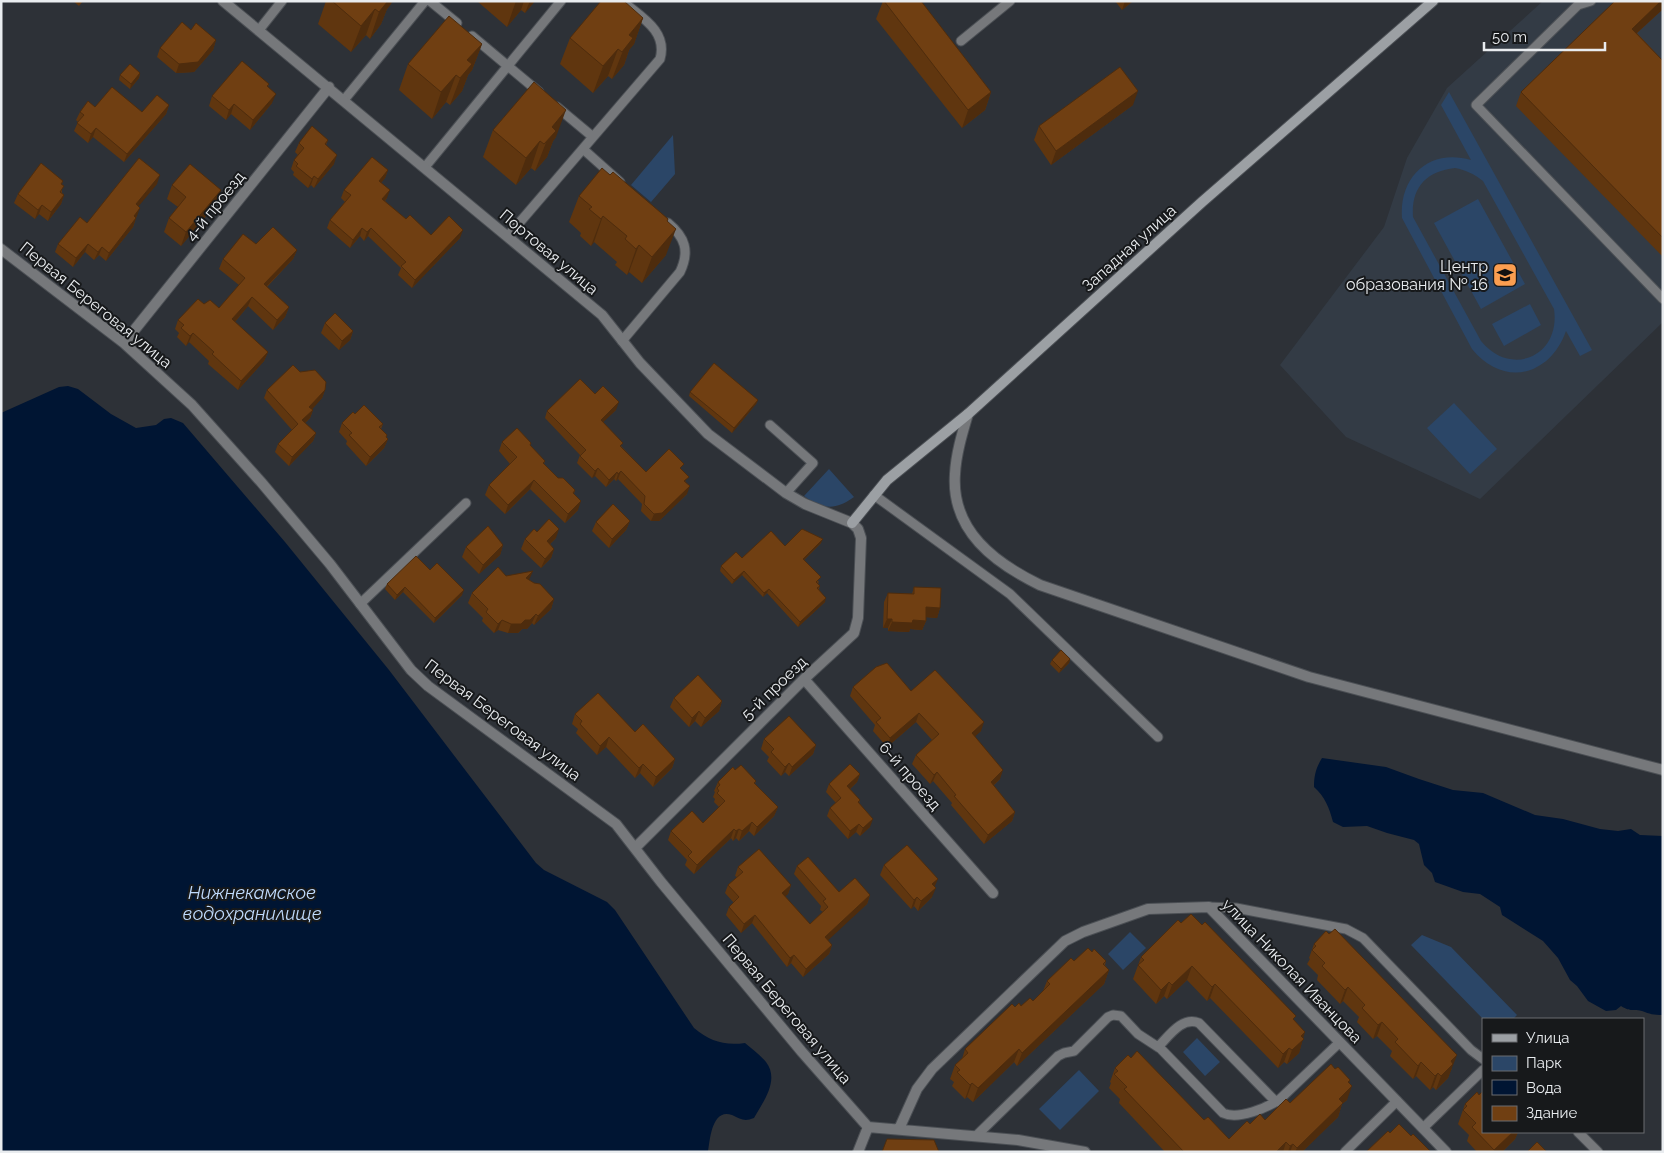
<svg xmlns="http://www.w3.org/2000/svg" width="1664" height="1153" font-family="Raleway,sans-serif">
  <style>
    .built { fill: #333b45 }
    .green { fill: #2b4667; fill-rule: evenodd }
    .water { fill: #001533 }
    .lines { fill: none; stroke-linecap: round; stroke-linejoin: round }
    .lane-casing { stroke: #4b4f54; stroke-width: 11 }
    .street-casing { stroke: #4b4f54; stroke-width: 12 }
    .secondary-casing { stroke: #4b4f54; stroke-width: 12 }
    .lane { stroke: #76787b; stroke-width: 9 }
    .street { stroke: #76787b; stroke-width: 10 }
    .secondary { stroke: #9ca0a4; stroke-width: 10 }
    .wall { fill: #60360f }
    .shaded-wall { fill: #4e2c0d }
    .building { fill: #703f12; stroke: #4e2c0d }
    .labels { text-anchor: middle; dominant-baseline: central; stroke-width: 4; stroke-linejoin: round; paint-order: stroke }
    .street-label { font-size: 16px; fill: #e9ecef; stroke: #17191b }
    .poi-label { font-size: 16px; fill: #e9ecef; stroke: #17191b; text-anchor: end }
    .water-label { font-size: 18px; font-style: italic; fill: #c0dbfd; stroke: #17191b }
  </style>
  <rect width="100%" height="100%" fill="#2d3137"/>
  <path class="built" d="M1543 1H1663V322L1480 499 1346 437 1280 365 1384 227 1407 158 1447 88Z"/>
  <path class="green" d="M1449 92 1592 350 1580 356 1566 331C1550 376 1504 388 1472 349L1402 218C1399 176 1430 148 1471 160L1441 105ZM1455 168C1466 170 1474 174 1483 181L1554 309C1561 356 1511 378 1481 341L1413 217C1411 188 1426 171 1455 168Z
    M673 135 675 174 651 202 631 185Z
    M1478 199 1525 284 1481 309 1434 223Z
    M1530 304 1541 325 1504 346 1492 324Z
    M1454 403 1497 449 1470 474 1427 428Z
    M829 469 854 497C835 511 822 509 804 496Z
    M1130 932 1146 948 1123 970 1108 954Z
    M1422 935 1451 947 1517 1015 1513 1019H1483L1411 945Z
    M1197 1038 1220 1062 1205 1076 1183 1052Z
    M1079 1070 1099 1091 1060 1130 1039 1109Z"/>
  <path class="water" d="M68 386 78 389 111 414 136 428 156 425 164 419 171 418 183 423 285 542 389 670 536 863 544 870 607 902 615 910 694 1028C710 1041 724 1046 745 1043 752 1049 760 1055 766 1062 780 1080 763 1102 754 1118 744 1122 741 1119 732 1115 712 1108 710 1139 708 1152H1V413L59 387Z
    M1322 758 1386 767 1419 779 1453 790 1483 793 1535 815 1563 819 1600 829 1618 831 1631 829 1640 835 1663 836V1015C1653 1015 1650 1014 1642 1011 1632 1008 1632 1013 1621 1006L1616 1010 1606 1011 1588 1001 1577 986 1570 980 1558 958 1543 941 1502 915 1500 907 1480 894 1463 892 1435 882 1432 873 1424 865 1419 844 1414 840 1387 833 1367 826 1343 827 1333 822C1329 807 1325 797 1314 787 1314 775 1316 768 1322 758Z"/>
  <g class="lines">
    <defs>
      <path id="lane" d="M430 1 457 23
        M1591 1 1578 5 1476 105 1663 299
        M259 30 282 1
        M472 36 539 92
        M961 41 1010 1
        M344 100 425 1
        M557 107 593 137
        M583 149 620 182
        M425 167 561 1
        M508 236 660 59C668 31 641 17 622 1
        M622 341 680 272C690 251 685 237 668 223
        M770 425 813 463 786 493
        M874 495 1010 594 1158 737
        M360 604 466 503
        M1209 907 1236 908 1346 929 1363 938 1471 1050 1483 1059
        M1158 1047C1169 1036 1182 1016 1199 1023L1276 1102
        M1423 1128 1483 1070
        M1578 1132 1598 1152
        M976 1136 1058 1056 1064 1053 1074 1051 1108 1017 1113 1015 1121 1016 1138 1034 1161 1049 1223 1113C1238 1120 1267 1108 1280 1099L1340 1042
        M1345 1152 1397 1101"/>
      <path id="street" d="M223 1 602 315 640 363 708 434 786 493 805 504 852 523 858 529 861 538 858 618 854 633 804 679 636 847
        M1 249 124 343 192 405 261 482 330 564 411 670 428 686 616 824 661 882 802 1052 868 1127
        M124 343 329 87
        M968 414C962 434 956 454 955 474 951 531 995 563 1040 585L1309 677 1663 770
        M804 679 993 893
        M868 1127 1018 1140 1085 1152
        M899 1129 917 1089 932 1069 1065 941 1083 932 1148 909 1209 907 1446 1152
        M858 1152 868 1127"/>
      <path id="secondary" d="M852 523 887 480 968 414 1202 202 1433 1"/>
    </defs>
    <use href="#lane" class="lane-casing"/>
    <use href="#street" class="street-casing"/>
    <use href="#secondary" class="secondary-casing"/>
    <use href="#lane" class="lane"/>
    <use href="#street" class="street"/>
    <use href="#secondary" class="secondary"/>
  </g>
  <path class="wall" d="M73 1H83L79 6Z
    M326 1H392L391 4 387 9 381 24 370 39 366 35 351 52 318 24Z
    M477 1H535L525 13 521 10 507 27Z
    M883 1H921L991 92 985 110 962 128 876 19Z
    M1115 1H1133L1122 10Z
    M1663 1V9L1637 33 1663 61V257L1516 106 1521 92Z
    M643 18 634 44 629 50 624 65 612 79 608 76 593 93 560 64 570 38Z
    M191 30 216 40 213 50 194 72 176 73 157 57 160 48Z
    M482 44 472 70 468 75 462 91 450 105 446 102 432 119 399 90 408 64Z
    M140 73 139 78 130 89 119 80 120 75Z
    M269 84 268 87 272 103 250 130 231 114 226 120 209 106 212 96Z
    M169 105 166 114 124 162 93 137 88 143 74 131 78 122 76 120 80 112 95 107 142 112Z
    M1133 105 1051 165 1034 140 1039 126Z
    M493 130 556 137 553 141 547 157 535 171 531 168 516 185 483 157Z
    M328 140 326 145 334 164 314 188 311 185 308 188 293 175 294 172 291 169 294 160 298 155 295 152 299 143Z
    M388 170 385 178 381 183 387 198 385 201 406 219 431 235 460 238 412 288 398 275 401 268 368 236 364 241 360 236 350 248 327 228 330 220 345 202 341 198 344 190Z
    M610 175 668 219 667 222 666 255 642 283 629 272 627 275 615 265 617 262 594 242 591 246 580 236 581 233 569 222 579 196Z
    M63 181 62 184V193L64 195 61 204 48 221 39 214 35 219 14 203 18 194Z
    M157 184 138 206 137 216 136 218 133 227 106 261 99 255 94 260 85 252 73 267 55 252 58 244 87 223Z
    M172 185 216 204 181 246 164 232 169 218 178 207 167 199Z
    M256 244 297 250 293 259 267 287 289 307 285 317 273 330 248 306 235 322 268 352 264 361 238 390 208 364 209 361 189 342 186 346 177 337 179 333 175 329 178 320 204 304 219 308 239 285 219 269 223 259Z
    M325 323 353 331 350 340 339 350 321 333Z
    M300 372 325 390 322 398 312 409 313 410 310 418 305 423 316 433 313 441 289 466 275 452 278 444 292 430 264 398 267 390Z
    M690 392 758 400 756 404 732 433 689 396Z
    M595 394 616 410 603 422 622 447 646 472 682 470 686 483 687 494 659 521H651L641 511 642 504 618 479 616 481 614 479 606 487 595 476 592 478 577 463 580 455 545 418 547 411Z
    M355 414 383 424 381 429 387 435 386 438 388 439 384 448 366 466 346 444 347 441 339 432 342 423Z
    M502 442 531 443 530 446 545 461 544 464 558 478 575 490 574 494 578 510 565 523 530 489 505 514 485 495 489 485 510 464 499 451Z
    M630 521 626 530 609 548 592 531 596 522Z
    M537 532 556 538 550 544 554 549 551 558 541 568 521 549 525 539Z
    M821 543 804 560 819 582 818 583 820 586 819 589 825 602 798 627 767 593 763 597 742 575 732 584 720 571 721 566 742 558 785 546Z
    M503 545 500 555 479 574 462 557 466 547Z
    M430 570 462 595 434 623 403 592 395 600 385 589 387 584Z
    M506 576 529 580 554 599 551 609 534 625 532 623 527 629H522L518 633H508L498 630 494 633 482 621 483 618 468 603 472 593Z
    M914 587 940 608 937 618 926 617V621L922 630 910 629 909 632 888 631V628H883L884 602 888 593 912 594Z
    M1070 659 1069 663 1059 673 1050 664 1052 660Z
    M853 687 911 691 981 731 975 736 1000 779 993 786 1015 812 1012 821 984 844 951 805 952 803 933 781 930 784 912 764 916 755 932 740 916 722 887 747 873 731 875 725 850 696Z
    M674 698 722 701 719 711 701 727 695 721 689 727 670 707Z
    M575 714 635 732 675 759 672 768 653 787 640 773 635 778 606 747 597 755 576 733 578 729 572 724Z
    M764 739 816 745 813 754 789 776 785 772 781 776 767 761 769 757 761 749Z
    M735 770 756 781 755 784 778 807 774 816 754 836 749 831 739 841 736 838 733 841 731 838 694 874 685 865 687 860 668 840 671 831 703 823 719 807 714 802 715 799 713 797 715 792 714 791 718 782Z
    M860 774 857 782 850 789 860 800 859 804 870 827 860 836 856 832 848 839 827 816 830 808 836 803 826 792 829 784Z
    M884 865 932 897 918 911 914 906 911 909 880 875Z
    M797 866 839 892 870 895 867 904 827 940 832 945 829 954 803 977 791 963 787 967 752 923 741 933 726 915 729 907 734 903 725 893 728 885 737 877 735 876 738 867 791 885 788 894 785 896 810 924 823 912 820 910 821 906 794 874Z
    M1178 920 1294 1020 1303 1038 1299 1053 1287 1064 1284 1062 1278 1068 1210 998 1207 1001 1187 980 1167 999 1164 996 1156 1004 1133 979 1141 957Z
    M1314 944 1452 1069 1451 1070 1448 1078 1436 1090 1433 1087 1430 1090 1416 1076 1413 1079 1390 1056 1392 1051 1377 1036 1373 1039 1357 1022 1359 1017 1343 1001 1340 1004 1317 980 1318 975 1307 964 1310 959 1309 958Z
    M1092 952 1106 961 1105 965 1109 970 1104 984 1017 1066 1014 1062 973 1102 967 1097 965 1099 952 1086 954 1082 950 1079 955 1065 962 1059 965 1049 1015 1007 1033 1001 1043 991 1047 981 1074 961Z
    M1115 1068 1204 1120 1229 1139 1250 1124 1265 1120 1290 1103 1335 1069 1350 1080 1349 1083 1347 1100 1342 1104 1338 1117 1302 1152H1165L1119 1103 1120 1099 1109 1088 1111 1083 1110 1082Z
    M1477 1092 1483 1132H1518L1515 1139 1502 1152H1477L1467 1141 1469 1135 1458 1124 1465 1104Z"/>
  <path class="shaded-wall" d="M384 1H392L391 4 387 9 381 24 370 39 379 12Z
    M516 1H524L521 10 507 27Z
    M530 1H535L525 13Z
    M1125 1H1133L1122 10Z
    M1661 1H1663V9L1627 42 1632 29Z
    M375 9 366 35 351 52 361 26Z
    M643 18 634 44 629 50 624 65 612 79 629 35Z
    M216 40 213 50 194 72 176 73 179 64Z
    M482 44 472 70 468 75 462 91 450 105 467 60Z
    M618 49 608 76 593 93 603 66Z
    M140 73 139 78 130 89 131 84Z
    M456 75 446 102 432 119 441 92Z
    M1138 91 1133 105 1051 165 1056 151Z
    M991 92 985 110 962 128 968 110Z
    M276 94 272 103 250 130 253 120Z
    M234 104 231 114 226 120 229 110Z
    M169 105 166 114 124 162 127 154Z
    M566 110 556 137 553 141 547 157 535 171 552 127Z
    M96 128 93 137 88 143 91 134Z
    M540 141 531 168 516 185 526 158Z
    M337 155 334 164 314 188 318 179Z
    M388 170 385 178 376 189 379 181Z
    M160 175 157 184 133 213 136 204Z
    M314 176 311 185 308 188 312 179Z
    M221 190 216 204 181 246 186 232Z
    M390 190 387 198 379 207 382 199Z
    M64 195 61 204 48 221 51 212Z
    M42 205 39 214 35 219 38 210Z
    M140 208 137 216 130 225 134 216Z
    M603 216 594 242 591 246 601 219Z
    M136 218 133 227 106 261 109 253Z
    M362 228 360 236 350 248 353 240Z
    M371 228 368 236 364 241 367 232Z
    M676 229 666 255 642 283 652 257Z
    M463 230 460 238 412 288 415 280Z
    M88 244 85 252 73 267 76 258Z
    M639 245 629 272 627 275 636 249Z
    M102 247 99 255 94 260 98 252Z
    M297 250 293 259 260 293 264 284Z
    M252 297 248 306 229 329 232 319Z
    M289 307 285 317 273 330 277 320Z
    M353 331 350 340 339 350 342 341Z
    M193 333 189 342 186 346 190 336Z
    M268 352 264 361 238 390 241 381Z
    M325 390 322 398 307 415 309 407Z
    M758 400 756 404 732 433 734 428Z
    M619 402 616 410 598 427 601 420Z
    M313 410 310 418 300 428 302 420Z
    M316 433 313 441 289 466 292 457Z
    M387 435 385 442 388 439 384 448 366 466 370 457Z
    M598 468 595 476 592 478 595 471Z
    M621 471 618 479 616 481 618 474Z
    M617 472 614 479 606 487 609 480Z
    M534 480 530 489 505 514 508 505Z
    M690 486 687 494 659 521H651L654 514Z
    M581 501 578 510 565 523 568 514Z
    M630 521 626 530 609 548 612 539Z
    M559 529 556 538 543 551 547 541Z
    M823 539 821 543 801 563 803 559Z
    M503 545 500 555 479 574 483 565Z
    M554 549 551 558 541 568 545 559Z
    M533 571 529 580 526 578Z
    M744 571 742 575 732 584 734 580Z
    M405 587 403 592 395 600 397 595Z
    M769 589 767 593 763 597 764 593Z
    M464 590 462 595 434 623 435 618Z
    M826 598 825 602 798 627 800 622Z
    M554 599 551 609 534 625 538 616Z
    M926 607 940 608 937 618 923 617Z
    M536 614 532 623 527 629H522L518 633H508L511 624 525 620Z
    M887 619H892L888 628H883Z
    M502 620 498 630 494 633 498 624Z
    M913 620 926 621 922 630 910 629 909 632 888 631 892 622Z
    M1070 659 1069 663 1059 673 1061 669Z
    M722 701 719 711 701 727 705 718Z
    M699 711 695 721 689 727 692 718Z
    M919 713 916 722 887 747 890 738Z
    M984 722 981 731 969 742 972 733Z
    M609 737 606 747 597 755 600 746Z
    M816 745 813 754 789 776 792 767Z
    M675 759 672 768 653 787 656 777Z
    M789 763 785 772 781 776 785 767Z
    M643 764 640 773 635 778 639 768Z
    M1003 770 1000 779 987 791 991 782Z
    M937 772 933 781 930 784 934 775Z
    M860 774 857 782 845 794 847 786Z
    M778 807 774 816 754 836 757 827Z
    M1015 812 1012 821 984 844 988 835Z
    M873 819 870 827 860 836 863 828Z
    M752 822 749 831 739 841 742 831Z
    M859 824 856 832 848 839 850 831Z
    M734 829 731 838 694 874 697 865Z
    M739 829 736 838 733 841 736 831Z
    M938 879 934 888 932 884Z
    M791 885 788 894 779 902 782 893Z
    M936 888 932 897 918 911 921 901Z
    M870 895 867 904 822 946 825 937Z
    M917 897 914 906 911 909 914 900Z
    M755 915 752 923 741 933 744 924Z
    M832 945 829 954 803 977 806 969Z
    M794 955 791 963 787 967 790 958Z
    M1192 966 1187 980 1167 999 1172 985Z
    M1109 970 1104 984 1017 1066 1022 1053Z
    M1169 982 1164 996 1156 1004 1161 990Z
    M1215 984 1210 998 1207 1001 1212 987Z
    M1348 987 1343 1001 1340 1004 1345 990Z
    M1382 1022 1377 1036 1373 1039 1378 1025Z
    M1305 1032 1299 1053 1287 1064 1292 1050 1301 1036Z
    M1289 1048 1284 1062 1278 1068 1283 1054Z
    M1019 1049 1014 1062 973 1102 978 1088Z
    M1457 1055 1448 1078 1436 1090 1441 1076 1451 1061Z
    M1421 1062 1416 1076 1413 1079 1418 1066Z
    M1438 1073 1433 1087 1430 1090 1435 1076Z
    M1350 1080 1346 1092 1352 1086 1347 1100 1342 1104 1338 1117 1302 1152H1295L1297 1148 1339 1099 1348 1082Z
    M972 1083 967 1097 965 1099 970 1085Z
    M1513 1132H1518L1515 1139 1502 1152H1494V1150Z
    M1286 1142 1283 1152H1276Z
    M1293 1144 1290 1152H1288L1290 1146Z"/>
  <path class="building" d="M332 1H388L379 12 375 9 361 26Z
    M601 1H624L643 18 629 35 633 38 622 52 618 49 603 66 570 38Z
    M884 1H921L991 92 968 110Z
    M1615 1H1661L1632 29 1663 61V238L1521 92Z
    M449 16 482 44 467 60 472 64 460 78 456 75 441 92 408 64Z
    M182 22 191 30 196 23 216 40 198 62 179 64 160 48Z
    M242 61 269 84 267 86 276 94 253 120 234 104 229 110 212 96Z
    M130 64 140 73 131 84 120 75Z
    M1120 67 1138 91 1056 151 1039 126Z
    M534 82 566 110 552 127 556 131 544 144 540 141 526 158 493 130Z
    M112 87 142 112 157 95 169 105 127 154 96 128 91 134 77 123 84 115 80 112 88 101 95 107Z
    M312 126 328 140 325 144 337 155 318 179 314 176 312 179 296 166 298 164 294 160 304 148 299 143Z
    M372 157 388 170 379 181 390 190 382 199 406 219 410 215 431 235 449 216 463 230 415 280 401 266 406 262 371 228 367 232 362 228 353 240 330 220 351 195 344 190Z
    M139 158 160 175 136 204 140 208 134 216 136 218 109 253 102 247 98 252 88 244 76 258 58 244 80 217 87 223Z
    M41 163 63 181 61 184 64 186 60 192 64 195 51 212 42 205 38 210 18 194Z
    M190 164 221 190 186 232 169 218 186 197 172 185Z
    M602 168 610 175 613 172 653 206 668 219 667 221 676 229 652 257 639 245 636 249 625 239 627 236 603 216 601 219 589 209 592 207 579 196Z
    M273 227 297 250 264 284 289 307 277 320 252 297 232 319 268 352 241 381 212 354 214 352 193 333 190 336 181 328 184 325 178 320 198 299 204 304 210 300 219 308 245 278 223 259 243 234 256 244Z
    M335 313 353 331 342 341 325 323Z
    M714 363 758 400 734 428 690 392Z
    M293 365 300 372 315 370 326 382 325 390 309 407 313 410 302 420 316 433 292 457 278 444 298 424 267 390Z
    M580 379 595 394 603 386 619 402 601 420 623 443 620 446 646 472 669 449 684 464 680 468 689 477 684 481 690 486 662 513 654 514 644 504 645 496 621 471 618 474 617 472 609 480 598 468 595 471 580 456 586 450 547 411Z
    M364 405 383 424 379 427 387 435 386 437 388 439 370 457 349 435 352 433 342 423 353 412 355 414Z
    M517 428 531 443 530 445 545 461 543 463 558 478H563L575 490 573 493 581 501 568 514 534 480 508 505 489 485 517 457 502 442Z
    M613 504 630 521 612 539 596 522Z
    M549 519 559 529 547 541 554 549 545 559 525 539 534 529 537 532Z
    M488 526 503 545 483 565 466 547Z
    M802 529 823 539 803 559 821 577 816 582 820 586 817 588 826 598 800 622 769 589 764 593 744 571 734 580 721 566 736 552 742 558 771 531 785 546Z
    M416 556 430 570 437 563 464 590 435 618 405 587 397 595 387 584Z
    M498 567 506 576 533 571 526 578 534 583 540 584 554 599 538 616 536 614 530 620H525L521 624H511L502 620 498 624 486 612 488 609 472 593Z
    M914 587 941 588 940 608 926 607V621L913 620 912 623 892 622V619H887L888 593 914 594Z
    M1061 650 1070 659 1061 669 1052 660Z
    M887 663 911 691 935 670 984 722 972 733 1003 770 991 782 1015 812 988 835 954 796 956 795 937 772 934 775 916 755 939 734 919 713 890 738 876 722 881 718 853 687 876 667Z
    M698 675 722 701 705 718 699 711 692 718 674 698Z
    M598 693 635 732 643 724 675 759 656 777 643 764 639 768 609 737 600 746 580 724 582 721 575 714Z
    M789 716 816 745 792 767 789 763 785 767 771 752 774 749 764 739Z
    M850 764 860 774 847 786 860 800 858 802 873 819 863 828 859 824 850 831 830 808 841 798 829 784Z
    M741 765 756 781 754 783 778 807 757 827 752 822 742 831 739 829 736 831 734 829 697 865 688 856 692 852 671 831 692 811 703 823 725 801 717 793 719 791 717 788 720 785 718 782 733 767 735 770Z
    M907 845 938 879 932 884 936 888 921 901 917 897 914 900 884 865Z
    M759 849 791 885 782 893 810 924 828 907 823 901 826 899 797 866 808 857 839 892 855 878 870 895 825 937 832 945 806 969 794 955 790 958 755 915 744 924 729 907 739 897 728 885 743 872 738 867Z
    M1191 914 1202 925 1205 922 1296 1016 1293 1019 1305 1032 1301 1036 1304 1039 1292 1050 1289 1048 1283 1054 1215 984 1212 987 1192 966 1172 985 1169 982 1161 990 1138 965 1144 960 1141 957 1178 920 1181 923Z
    M1335 929 1457 1055 1451 1061 1453 1064 1441 1076 1438 1073 1435 1076 1421 1062 1418 1066 1395 1042 1398 1039 1382 1022 1378 1025 1362 1008 1365 1005 1348 987 1345 990 1322 966 1325 963 1312 950 1316 946 1314 944 1326 931 1329 934Z
    M1088 948 1092 952 1094 949 1106 961 1103 964 1109 970 1022 1053 1019 1049 978 1088 972 1083 970 1085 957 1072 960 1070 955 1065 968 1053 965 1049 1012 1004 1015 1007 1019 1003 1021 1006 1030 998 1033 1001 1050 984 1047 981 1071 958 1074 961Z
    M1137 1051 1204 1120 1208 1117 1229 1139 1247 1121 1250 1124 1260 1114 1265 1120 1286 1099 1290 1103 1331 1064 1335 1069 1338 1067 1350 1080 1348 1082 1352 1086 1339 1099 1343 1103 1297 1148 1293 1144 1290 1146 1286 1142 1276 1152H1184L1124 1089 1127 1087 1114 1074 1118 1071 1115 1068 1128 1055 1131 1058Z
    M1483 1091V1132H1513L1494 1150 1472 1127 1476 1123 1463 1110 1467 1106 1465 1104 1477 1092 1479 1095Z
    M1399 1124 1411 1136 1413 1134 1431 1152H1366L1388 1131 1390 1133Z
    M887 1139 934 1140 939 1152H882Z
    M1537 1142 1547 1152H1527Z"/>
  <defs>
    <symbol id="school-square" viewBox="-11 -11 22 22"><rect x="-9" y="-9" width="18" height="18" rx="4" fill="#fb9e50" stroke="#17191b"/><path d="M0-5L7-2L0 1L-7-2ZM-4 1L0 2.5L4 1V4Q0 6-4 4Z" fill="#111"/></symbol>
  </defs>
  <g fill-rule="evenodd">
    <use href="#school-square" x="1491" y="261" width="28" height="28"/>
  </g>
  <g class="labels">
    <g class="street-label">
      <text transform="translate(215 206) rotate(-51)">4-й проезд</text>
      <text transform="translate(1129 248) rotate(-42)">Западная улица</text>
      <text transform="translate(549 252) rotate(40)">Портовая улица</text>
      <text transform="translate(96 305) rotate(39)">Первая Береговая улица</text>
      <text transform="translate(774 688) rotate(-44)">5-й проезд</text>
      <text transform="translate(503 720) rotate(37)">Первая Береговая улица</text>
      <text transform="translate(910 776) rotate(49)">6-й проезд</text>
      <text transform="translate(1292 971) rotate(46)">улица Николая Иванцова</text>
      <text transform="translate(787 1009) rotate(50)">Первая Береговая улица</text>
    </g>
    <g class="poi-label">
      <text x="1488" y="266">Центр<tspan x="1488" dy="18">образования № 16</tspan></text>
    </g>
    <g class="water-label">
      <text x="252" y="892">Нижнекамское<tspan x="252" dy="21">водохранилище</tspan></text>
    </g>
  </g>
  <rect width="1664" height="1153" fill="none" stroke="#e9ecef" stroke-width="5"/>
  <rect x="1482" y="1018" width="162" height="115" fill="#17191b" stroke="#6b6d70"/>
  <rect x="1492" y="1034" width="25" height="8" fill="#9ca0a4" stroke="#6b6d70"/>
  <text x="1526" y="1043" font-size="15" fill="#e9ecef">Улица</text>
  <rect x="1492" y="1056" width="25" height="15" fill="#2b4667" stroke="#6b6d70"/>
  <text x="1526" y="1068" font-size="15" fill="#e9ecef">Парк</text>
  <rect x="1492" y="1080" width="25" height="15" fill="#001533" stroke="#6b6d70"/>
  <text x="1526" y="1093" font-size="15" fill="#e9ecef">Вода</text>
  <rect x="1492" y="1106" width="25" height="15" fill="#703f12" stroke="#6b6d70"/>
  <text x="1526" y="1118" font-size="15" fill="#e9ecef">Здание</text>
  <path d="M1484 42v8h121v-8" fill="none" stroke="#e9ecef" stroke-width="2.5"/>
  <text x="1492" y="42" font-size="15" fill="#e9ecef" stroke="#17191b" stroke-width="4" paint-order="stroke">50 m</text>
</svg>
